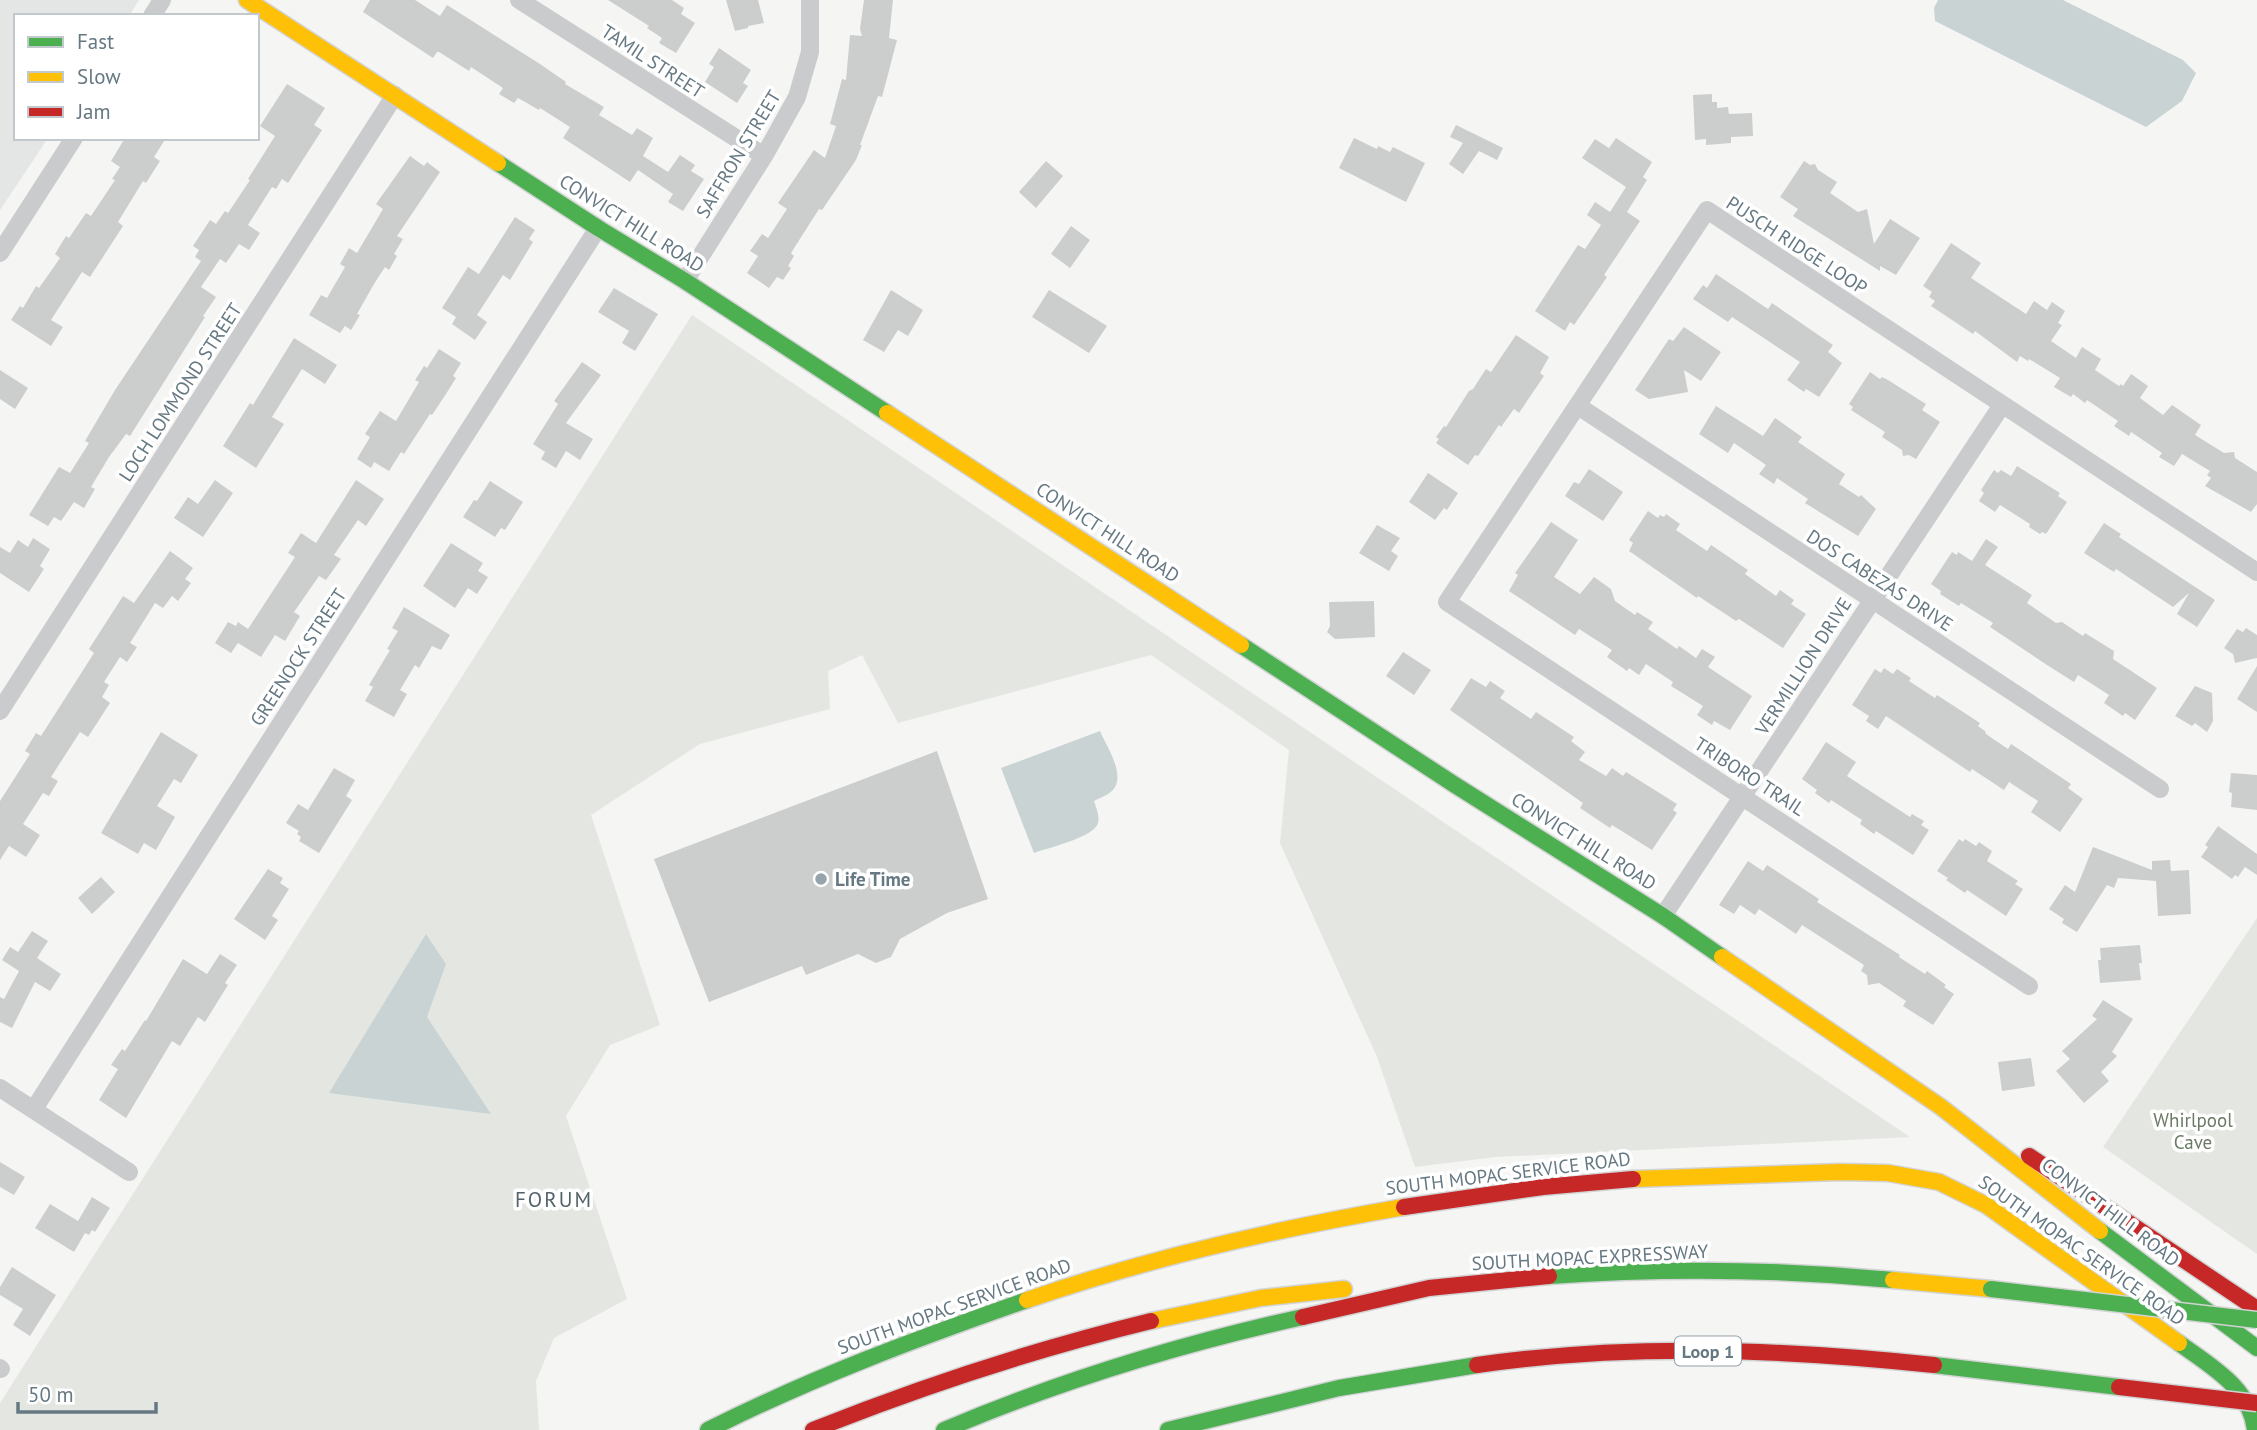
<svg xmlns="http://www.w3.org/2000/svg" width="2257" height="1430" font-family="'PT Sans',sans-serif">
  <style>
    .built { fill: #e4e6e5 }
    .green { fill: #e4e7e1 }
    .water { fill: #c9d3d4 }
    .building { fill: #cccece }
    .lines { fill: none; stroke-linecap: round; stroke-linejoin: round }
    .fast-casing { stroke: #d2d3d4; stroke-width: 19 }
    .slow-casing { stroke: #d2d3d4; stroke-width: 19 }
    .jam-casing { stroke: #d2d3d4; stroke-width: 19 }
    .street { stroke: #cacbcc; stroke-width: 18 }
    .fast { stroke: #4caf50; stroke-width: 16 }
    .slow { stroke: #ffc107; stroke-width: 16 }
    .jam { stroke: #c62828; stroke-width: 16 }
    .fast-bridge-casing { stroke: #d2d3d3; stroke-width: 19; stroke-linecap: butt }
    .jam-bridge-casing { stroke: #d2d3d3; stroke-width: 19; stroke-linecap: butt }
    .fast-bridge { stroke: #4caf50; stroke-width: 16 }
    .jam-bridge { stroke: #c62828; stroke-width: 16 }
    .poi-dot { fill: #98a4ab; stroke: #fff; stroke-width: 2.5 }
    .labels { text-anchor: middle; dominant-baseline: central; stroke-width: 7; stroke-linejoin: round; paint-order: stroke }
    .shield { fill: #fff; stroke: #94a1a8; stroke-width: 2 }
    .shield-label { font-size: 18px; font-weight: bold; fill: #667983 }
    .street-label { font-size: 19px; fill: #667983; stroke: #fff }
    .poi-label { font-size: 19px; font-weight: bold; fill: #667983; stroke: #fff; text-anchor: start }
    .park-label { font-size: 19px; fill: #6b7b65; stroke: #fff }
    .neighbourhood-label { font-size: 21px; letter-spacing: 2px; fill: #546269; stroke: #fff }
  </style>
  <rect width="100%" height="100%" fill="#f5f5f4"/>
  <path class="built" d="M0 0H139L129 16H16V138H48L0 210Z"/>
  <path class="green" d="M692 315 1910 1137 1496 1157 1415 1167 1377 1057 1280 843 1289 750 1151 655 898 723 862 655 828 671 830 709 700 744 591 815 660 1025 610 1045 566 1116 627 1299 554 1338 536 1381 539 1430H0V1403Z
    M2257 918V1254L2103 1147Z"/>
  <path class="water" d="M1938 0H2063L2183 60 2196 73 2182 101 2146 127 1935 21 1934 8Z
    M1100 731C1107 747 1126 775 1113 790 1108 795 1100 798 1094 801 1096 808 1100 816 1098 823 1095 837 1047 848 1034 853L1001 768Z
    M426 934 446 964 427 1017 491 1114 329 1093Z"/>
  <path class="building" d="M370 0H415L440 16 447 5 540 64 566 82 565 84 604 107 599 115 632 135 637 128 653 138 643 156 668 172 680 155 695 165 691 171 704 179 683 211 668 202 673 194 638 170 630 182 563 138 570 127 540 108 539 110 518 98 514 103 499 94 503 88 471 67 469 71 439 52H437L433 58 363 12Z
    M608 0H672L684 8 681 14 695 23 676 53 659 43 662 38 647 28 649 26Z
    M726 0H758L764 23 748 26V28L735 31Z
    M864 0H893L889 38 897 40 882 97 878 96 860 145H862L856 160 822 210 819 209 791 253 794 256 788 266 791 268 783 280 777 277 769 288 747 273 758 256 750 251 762 234 768 238 787 209 778 203 814 150 825 158 836 126 830 124 842 79 846 80 850 35 862 36 860 29Z
    M719 48 751 70 743 83 748 86 737 103 705 82 714 67 709 64Z
    M287 84 325 108 314 125 322 130 288 183 282 179 276 189 272 187 248 225 260 233 249 250 239 244 226 263 220 259 201 287 216 297 203 316 205 317 130 436 126 434 109 457 91 487 95 489 84 508 74 502 61 521 54 517 48 526 29 515 59 467 70 473 89 443 85 441 115 390 201 261 195 257 199 250 193 246 210 220 216 224 225 211 228 213 250 180 248 179 275 136 260 126Z
    M1712 94V102H1717V108L1728 107 1729 114 1752 113 1753 136 1731 137V143L1706 145V139L1695 140 1693 95Z
    M1456 125 1503 148 1497 160 1479 151 1463 174 1449 164 1463 143 1450 137Z
    M125 138H166L154 157 160 161 146 183 143 181 118 222 123 226 90 277 82 272 51 320 63 327 51 346 11 320 20 306 23 308 36 286 39 288 60 258 55 254 66 236 69 238 86 213 91 216 115 180 112 179 120 167 111 161Z
    M1354 138 1377 149 1378 146 1390 152 1393 147 1425 163 1406 202 1339 168Z
    M1616 138 1652 162 1643 177 1647 180 1627 212 1640 221 1604 275 1607 277 1574 325 1570 322 1565 331 1535 311 1578 245 1585 249 1601 225 1587 215 1595 202 1610 212 1626 187 1582 158 1595 139 1609 148Z
    M410 156 424 166 427 162 440 172 397 236 403 239 394 254 397 256 389 270 385 267 374 284 357 314 360 315 351 330 345 326 340 333 309 315 321 295 327 298 345 267 340 264 349 248 357 253 383 209 376 204Z
    M1046 161 1063 176 1036 208 1019 192Z
    M1804 161 1810 165 1815 164 1818 170 1837 182 1830 193 1858 212 1867 209 1874 244 1890 219 1920 238 1896 275 1880 266V271L1793 216 1798 209 1780 197Z
    M515 217 535 230 529 239 533 242 510 280 503 275 477 315 487 322 475 340 452 324 456 317 442 308 468 267 479 274Z
    M1071 226 1090 240 1070 268 1051 254Z
    M1951 243 1981 263 1971 278 2026 314 2034 301 2047 310 2052 302 2065 311 2058 323 2062 325 2051 341 2076 358 2082 347 2101 359 2095 370 2119 386 2121 384 2123 386 2131 374 2148 386 2140 398 2163 415 2172 405 2201 425 2195 435 2224 453 2234 452 2235 458 2257 472V504L2251 512 2205 486 2211 478 2207 475 2210 471 2182 454 2174 466 2159 457 2162 453 2131 432 2129 436 2114 426 2118 421 2087 400 2085 403 2073 394 2071 397 2054 387 2060 378 2029 359 2028 361 2020 356 2017 362 1975 331 1973 334 1931 306 1935 301 1929 297 1932 292 1923 286Z
    M1716 274 1768 309 1772 303 1833 345 1828 352 1842 363 1819 397 1806 389 1804 392 1787 380 1800 362 1732 317 1728 322 1693 299 1703 285 1707 288Z
    M614 288 658 314 635 351 622 343 629 331 598 312Z
    M891 290 923 310 908 336 898 330 884 352 863 340Z
    M1049 290 1107 326 1089 353 1032 317Z
    M1684 327 1721 352 1701 381 1684 370 1688 392 1649 399 1635 390 1669 339 1673 341Z
    M1516 335 1549 357 1540 373 1544 376 1519 413 1514 409 1501 427 1499 425 1478 456 1475 455 1468 465 1436 443 1439 439 1436 437 1444 426 1446 427 1469 391 1473 389 1486 369 1491 372Z
    M294 338 337 365 325 384 302 369 272 417 284 424 256 468 223 446 250 403 253 405Z
    M439 349 461 363 453 376 456 378 446 394 432 415 430 414 404 454 401 452 389 471 374 462 371 468 357 459 370 437 365 434 380 411 396 421 419 382 415 380 424 366 427 368Z
    M582 362 601 375 566 423 593 439 580 460 566 451 556 468 541 459 545 452 533 444 558 404 554 401Z
    M0 370 28 388 15 409 0 399Z
    M1870 372 1880 379 1882 377 1888 380 1926 404 1922 410 1940 422 1916 459 1909 455 1903 456 1902 450 1882 437 1885 432 1851 410 1853 407 1849 404Z
    M1716 406 1763 436 1775 418 1802 437 1798 442 1845 474 1839 484 1859 497 1861 495 1876 509 1858 536 1805 503 1808 499 1777 478 1774 484 1759 474 1766 465 1734 443 1728 453 1699 434Z
    M2017 466 2060 493 2058 496 2067 502 2046 534 2042 532 2040 534 2029 527 2030 524 2000 505 1995 512 1979 501 1984 493 1981 490 1994 470 1998 473 2001 470 2011 476Z
    M1589 469 1623 492 1603 521 1565 496 1574 482 1579 484Z
    M1428 473 1458 493 1447 510 1444 508 1435 520 1409 502Z
    M215 480 233 493 203 537 174 518 188 497 198 504Z
    M356 480 384 499 366 526 358 520 334 555 341 559 326 580 319 576 294 612 300 616 285 641 275 635 261 657 238 643 231 653 215 643 228 622 236 626 238 622 248 629 295 557 288 553 301 533 316 543Z
    M490 481 523 502 505 530 501 528 495 537 463 517 474 500 477 501Z
    M1648 511 1658 518 1660 515 1664 517 1666 514 1680 524 1676 530 1707 551 1711 545 1748 570 1745 574 1776 596 1780 590 1794 600 1791 604 1806 614 1783 648 1739 619 1736 621 1698 596 1697 598 1629 551 1633 543 1629 540Z
    M1551 522 1578 540 1554 577 1580 594 1594 577 1611 589 1615 601 1635 615 1637 612 1653 622 1648 629 1677 649 1679 646 1696 658 1702 649 1715 657 1708 667 1752 696 1730 730 1714 721 1712 725 1697 715 1703 706 1671 686 1673 682 1646 664 1639 675 1629 668 1627 671 1607 657 1612 650 1579 629 1575 635 1509 591 1518 575 1515 573Z
    M2104 523 2121 534 2119 537 2215 600 2197 627 2177 614 2189 593 2173 607 2116 569 2114 572 2084 553Z
    M1377 525 1400 538 1391 551 1398 556 1389 571 1359 553Z
    M33 538 50 549 40 566 44 569 29 592 0 573V547L10 553 18 540 28 547Z
    M1986 539 1998 547 1985 565 2032 595 2027 603 2056 623 2062 622 2083 636 2085 633 2114 651 2113 659 2157 688 2135 720 2125 713 2123 716 2104 703 2109 695 2078 675 2074 682 2047 665 1990 627 1993 623 1961 603 1959 606 1940 594 1941 591 1931 584 1952 552 1957 555 1958 552 1972 561Z
    M451 543 483 563 478 571 488 577 477 594 468 588 455 608 423 586Z
    M170 551 193 568 185 579 191 583 178 601 172 596 163 608 155 603 130 643 137 647 127 662 120 657 104 682 109 685 102 697 110 703 88 737 80 732 51 777 58 781 49 796 43 793 23 824 40 835 26 857 9 846 0 860V801L30 754 25 751 36 733 41 736 94 653 89 649 123 596 134 603Z
    M1374 601 1375 637 1335 639 1327 632 1330 626 1329 602Z
    M404 607 450 635 441 650 432 646 419 668 415 665 400 690 407 694 394 717 365 701 373 687 369 685 390 650 387 649 398 631 392 628Z
    M2246 628 2257 635V658L2235 663 2233 654 2224 648 2237 629 2243 632Z
    M1403 652 1431 670 1414 695 1386 676Z
    M2257 666V712L2237 699Z
    M1884 668 1893 674 1897 669 1911 678 1909 681 1935 698 1937 695 1980 723 1978 726 1985 731 1986 734 2008 749 2011 744 2071 784 2068 788 2083 799 2060 832 2031 812 2038 801 2009 782 2004 790 1972 769 1970 772 1886 716 1878 729 1866 721 1869 716 1852 705 1875 669 1881 673Z
    M1471 678 1486 687 1490 681 1505 691 1500 698 1531 719 1536 712 1574 737 1571 741 1585 752 1579 760 1606 776 1612 768 1623 776 1626 772 1677 804 1673 810 1677 813 1652 850 1612 825 1610 828 1580 808 1583 803 1450 710Z
    M2195 686 2212 693 2213 721 2207 732 2195 723 2192 726 2175 716Z
    M161 732 198 755 181 783 174 779 157 806 175 817 156 850 144 843 138 854 101 833Z
    M1826 742 1856 762 1847 776 1910 817 1912 814 1924 821 1921 825 1929 830 1913 855 1876 831 1874 834 1860 824 1862 820 1831 800 1829 803 1815 793 1817 790 1802 779Z
    M937 751 988 899 947 913 900 939 891 957 876 963 858 954 806 975 802 966 709 1002 654 859Z
    M334 768 355 780 346 796 352 800 319 853 299 841 301 837 297 834 299 831 286 823 298 804 308 810Z
    M2231 773 2257 775V810L2231 807 2232 793 2229 792Z
    M2218 826 2257 854V875L2245 867 2238 877 2235 875 2232 879 2201 857 2208 847 2205 845Z
    M1959 839 1963 842 1965 839 1976 846 1979 842 1992 851 1987 861 2018 881 2015 884 2023 889 2006 916 1967 890 1965 893 1946 880 1948 878 1937 871Z
    M2093 847 2152 870V861L2170 860 2171 871 2189 870 2191 914 2158 916 2156 881 2118 878 2114 888 2107 885 2077 932 2062 923 2064 919 2049 909 2065 885 2075 892Z
    M1748 861 1763 871 1767 865 1819 899 1817 902 1900 955 1899 957 1925 974 1927 971 1946 985 1944 987 1954 994 1933 1025 1903 1006 1906 1001 1879 983 1868 985 1867 975 1861 971 1864 965 1802 925 1796 934 1759 909 1755 915 1740 905 1734 914 1719 905Z
    M268 869 283 878 280 883 289 889 272 916 278 920 265 940 234 919Z
    M101 877 115 892 92 914 78 898Z
    M32 931 48 941 37 958 61 974 50 991 35 982 12 1028 0 1022V997L4 999 19 971 2 960 10 947 18 952Z
    M2140 945 2142 963H2139L2141 980 2100 983 2098 960H2101L2100 948Z
    M220 954 237 965 225 983 228 985 205 1022 198 1017 180 1046 172 1041 126 1118 99 1100 118 1069 111 1065 122 1049 125 1051 145 1020 146 1021 183 959 207 974Z
    M2103 1000 2133 1019 2112 1052 2117 1056 2101 1072 2109 1081 2084 1103 2056 1071 2070 1059 2062 1051 2097 1019 2092 1016Z
    M2031 1058 2035 1086 2002 1091 1998 1062Z
    M0 1162 25 1177 14 1195 0 1187Z
    M92 1197 110 1208 95 1232 92 1230 89 1235 85 1233 74 1252 35 1228 50 1204 78 1221Z
    M12 1267 56 1295 30 1336 13 1325 23 1309 0 1295V1287Z"/>
  <g class="lines">
    <defs>
      <path id="fast" d="M498 163 598 228 685 281 887 413
        M1241 645 1455 785 1663 916 1722 957
        M2100 1231 2257 1348
        M1549 1276C1663 1268 1778 1269 1893 1280
        M2179 1343C2210 1366 2250 1387 2255 1430
        M1934 1365 2119 1387
        M708 1430C811 1378 918 1338 1027 1300
        M944 1430C1060 1381 1180 1344 1303 1317
        M1168 1430 1339 1388 1477 1365"/>
      <path id="slow" d="M247 0 498 163
        M887 413 1241 645
        M1722 957 1941 1107 2100 1231
        M1633 1179 1840 1172 1888 1173 1939 1182 1986 1205 2179 1343
        M1893 1280 1991 1289
        M1027 1300C1149 1258 1276 1229 1404 1207
        M1151 1321 1261 1298 1344 1289"/>
      <path id="jam" d="M2029 1156 2257 1309
        M1404 1207 1543 1187 1633 1179
        M1303 1317 1429 1288 1549 1276
        M1477 1365C1629 1343 1781 1349 1934 1365
        M813 1430C923 1386 1036 1349 1151 1321"/>
    </defs>
    <use href="#fast" class="fast-casing"/>
    <use href="#slow" class="slow-casing"/>
    <use href="#jam" class="jam-casing"/>
    <path class="street" d="M519 0 764 156
      M152 16 162 0
      M0 253 74 138
      M685 281 764 156 797 97 810 52V0
      M1578 406 2160 789
      M0 711 395 95
      M1663 916 2002 405
      M2029 986 1447 602 1707 210 2257 572
      M0 1088 129 1172
      M34 1109 598 228
      M0 1368 1 1369"/>
    <use href="#fast" class="fast"/>
    <use href="#slow" class="slow"/>
    <use href="#jam" class="jam"/>
    <defs>
      <path id="fast-bridge" d="M1991 1289 2257 1320"/>
      <path id="jam-bridge" d="M2119 1387 2257 1403"/>
    </defs>
    <use href="#fast-bridge" class="fast-bridge-casing"/>
    <use href="#jam-bridge" class="jam-bridge-casing"/>
    <use href="#fast-bridge" class="fast-bridge"/>
    <use href="#jam-bridge" class="jam-bridge"/>
  </g>
  <circle class="poi-dot" cx="821" cy="879" r="7"/>
  <g class="labels">
    <rect class="shield" x="1675" y="1336.5" width="66" height="29" rx="5"/>
    <g class="shield-label">
      <text x="1708" y="1351">Loop 1</text>
    </g>
    <g class="street-label">
      <text transform="translate(653 61) rotate(33)">TAMIL STREET</text>
      <text transform="translate(738 154) rotate(-59)">SAFFRON STREET</text>
      <text transform="translate(632 223) rotate(32)">CONVICT HILL ROAD</text>
      <text transform="translate(1797 245) rotate(33)">PUSCH RIDGE LOOP</text>
      <text transform="translate(180 392) rotate(-57)">LOCH LOMMOND STREET</text>
      <text transform="translate(1108 532) rotate(33)">CONVICT HILL ROAD</text>
      <text transform="translate(1880 580) rotate(33)">DOS CABEZAS DRIVE</text>
      <text transform="translate(298 657) rotate(-57)">GREENOCK STREET</text>
      <text transform="translate(1803 666) rotate(-57)">VERMILLION DRIVE</text>
      <text transform="translate(1750 776) rotate(33)">TRIBORO TRAIL</text>
      <text transform="translate(1584 841) rotate(32)">CONVICT HILL ROAD</text>
      <text transform="translate(1508 1173) rotate(-7)">SOUTH MOPAC SERVICE ROAD</text>
      <text transform="translate(2111 1212) rotate(37)">CONVICT HILL ROAD</text>
      <text transform="translate(2082 1250) rotate(35)">SOUTH MOPAC SERVICE ROAD</text>
      <text transform="translate(1590 1257) rotate(-3)">SOUTH MOPAC EXPRESSWAY</text>
      <text transform="translate(954 1306) rotate(-20)">SOUTH MOPAC SERVICE ROAD</text>
    </g>
    <g class="poi-label">
      <text x="835" y="879">Life Time</text>
    </g>
    <g class="park-label">
      <text x="2193" y="1120">Whirlpool<tspan x="2193" dy="22">Cave</tspan></text>
    </g>
    <g class="neighbourhood-label">
      <text x="554" y="1199">FORUM</text>
    </g>
  </g>
  <rect x="14" y="14" width="245" height="126" fill="#ffffff" stroke="#c2c9cd" stroke-width="2"/>
  <rect x="28" y="37" width="35" height="10" fill="#4caf50" stroke="#c2c9cd" stroke-width="2"/>
  <text x="77" y="49" font-size="21" fill="#667983">Fast</text>
  <rect x="28" y="72" width="35" height="10" fill="#ffc107" stroke="#c2c9cd" stroke-width="2"/>
  <text x="77" y="84" font-size="21" fill="#667983">Slow</text>
  <rect x="28" y="107" width="35" height="10" fill="#c62828" stroke="#c2c9cd" stroke-width="2"/>
  <text x="77" y="119" font-size="21" fill="#667983">Jam</text>
  <path d="M18 1402v10h138v-10" fill="none" stroke="#667983" stroke-width="3.5"/>
  <text x="28" y="1402" font-size="21" fill="#667983" stroke="#ffffff" stroke-width="5" paint-order="stroke">50 m</text>
</svg>
